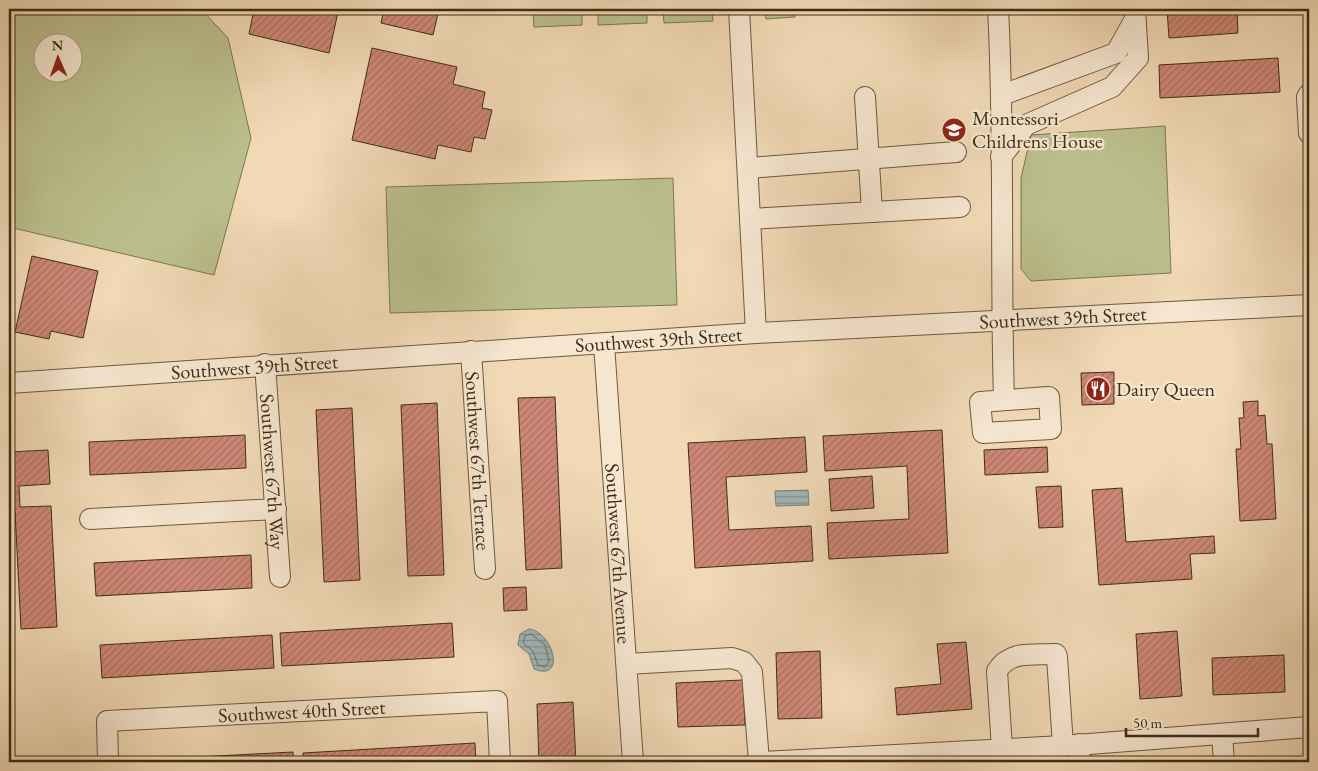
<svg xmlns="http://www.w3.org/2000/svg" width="1318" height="771" font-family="'EB Garamond',serif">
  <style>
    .green { fill: #bbbf8d; stroke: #7d7652; fill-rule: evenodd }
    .water { fill: url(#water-rules); stroke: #798078 }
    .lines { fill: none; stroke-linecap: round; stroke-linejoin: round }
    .shore { stroke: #6f7268; stroke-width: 1 }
    .building { fill: url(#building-hatch); stroke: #3f2e17 }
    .minor-casing { stroke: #6c593f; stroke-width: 22 }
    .minor { stroke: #f6e6d0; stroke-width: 20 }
    .labels { text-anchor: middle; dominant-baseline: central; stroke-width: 4.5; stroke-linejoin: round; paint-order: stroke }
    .poi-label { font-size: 20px; fill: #3f2e17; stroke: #f6e6d0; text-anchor: start }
    .street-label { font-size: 20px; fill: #3f2e17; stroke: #f6e6d0 }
  </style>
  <defs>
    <pattern id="water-rules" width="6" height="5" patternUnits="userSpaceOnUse" patternTransform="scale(1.25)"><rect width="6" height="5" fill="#9fb7b9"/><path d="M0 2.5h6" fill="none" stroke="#839595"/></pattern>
    <pattern id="building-hatch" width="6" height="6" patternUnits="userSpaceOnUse" patternTransform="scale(1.25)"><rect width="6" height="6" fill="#ce8777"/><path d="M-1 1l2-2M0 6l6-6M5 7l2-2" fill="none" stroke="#a96f61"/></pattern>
  </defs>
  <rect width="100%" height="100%" fill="#f1d9b6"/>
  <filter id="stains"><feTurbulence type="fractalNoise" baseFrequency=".004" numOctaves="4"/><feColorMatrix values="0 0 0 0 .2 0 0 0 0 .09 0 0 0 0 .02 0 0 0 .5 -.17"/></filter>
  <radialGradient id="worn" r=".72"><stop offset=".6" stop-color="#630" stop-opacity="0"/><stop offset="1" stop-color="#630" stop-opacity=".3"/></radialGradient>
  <path class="green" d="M9 9H201L228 38 251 138 214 275 9 227ZM42 42H72V72H42Z
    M533 9H582V25L534 27Z
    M598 9H647V23L598 25Z
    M663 9H712L713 21 664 23Z
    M765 9H794L795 17 766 19Z
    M1165 126 1171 273 1031 281 1021 269V178L1031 135Z
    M673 178 677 305 390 313 386 187Z"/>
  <path class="water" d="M808 490 809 505 776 506 775 491Z
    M529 629C553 632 567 682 534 669L529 654 518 645 520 634Z"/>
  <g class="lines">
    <path class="shore" d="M531 634 545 645 549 661 545 667 538 665 533 651 523 643 525 636Z"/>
  </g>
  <path class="building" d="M254 9H325L338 12 329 53 249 34Z
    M384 9H439L433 35 381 23Z
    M1167 9H1237L1238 33 1169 38Z
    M372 48 457 67 453 84 485 92 482 108 492 110 485 139 474 137 471 152 438 145 435 159 352 140Z
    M1278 58 1280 92 1160 98 1159 65Z
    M32 256 98 271 83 338 51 331 49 339 15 332Z
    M1114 372V404L1082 405 1081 373Z
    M555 397 562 568 526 570 518 398Z
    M1258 401V416L1265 415 1267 444H1272L1276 519 1240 521 1236 449H1241L1239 418H1244L1243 402Z
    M437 403 444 575 408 576 401 405Z
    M352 408 360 580 324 582 316 410Z
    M942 430 948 553 829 559 827 523 909 519 907 466 825 471 823 436Z
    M245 435 246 468 90 475 89 442Z
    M805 437 807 472 726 477 729 530 811 526 813 561 695 568 688 443Z
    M1047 447 1048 472 985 475 984 450Z
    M48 450 50 484 19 486 20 507 51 506 57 627 21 629 15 511H9V452Z
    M872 476 874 508 831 511 829 479Z
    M1061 486 1063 527 1039 528 1036 487Z
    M1122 488 1126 542 1214 536 1215 553 1190 554 1192 579 1099 585 1092 490Z
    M251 555 252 588 96 596 94 563Z
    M526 587 527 610 504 611 503 588Z
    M452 623 454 657 282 666 280 633Z
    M1177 631 1182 696 1140 699 1136 634Z
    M272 635 274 668 102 678 100 645Z
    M966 642 972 709 897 715 895 688 941 684 937 644Z
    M820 651 822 718 778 719 776 653Z
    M1284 655 1285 692 1213 695 1212 658Z
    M743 680 745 725 678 727 676 683Z
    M573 702 576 762H539L537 704Z
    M475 743 476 762H303V753Z
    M293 752V762H121V761Z"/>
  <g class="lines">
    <defs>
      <g id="minor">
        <path d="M739 9 756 333"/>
        <path d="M998 9C1005 139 1000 270 1004 400"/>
        <path d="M1309 94 1307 97 1309 133"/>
        <path d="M1002 95 1116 53 1135 19"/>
        <path d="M865 97 872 212"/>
        <path d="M1001 157 1026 125 1112 87 1138 58 1135 9"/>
        <path d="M749 168 956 152"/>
        <path d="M750 219 960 207"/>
        <path id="s1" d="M604 344 633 762"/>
        <path id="s2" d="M471 351 485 569"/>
        <path id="s3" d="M265 364 280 577"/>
        <path id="s4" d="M9 383 756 333 1309 305"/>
        <path d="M1049 397 1051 429 983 433 980 402Z"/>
        <path d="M90 519 276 509"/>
        <path d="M627 664 732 658 744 662 752 672 759 762"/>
        <path d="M1222 734 1224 762"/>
        <path d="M1079 744 1080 762"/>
        <path d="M1002 749 997 671C1010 650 1033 655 1056 654L1057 657 1063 746"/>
        <path id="s5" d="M108 762 107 721 497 701 500 762"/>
        <path d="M762 762 1063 746 1309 727"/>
      </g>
    </defs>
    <use href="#minor" class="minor-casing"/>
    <use href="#minor" class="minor"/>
  </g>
  <defs>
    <symbol id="school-disc" viewBox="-11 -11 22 22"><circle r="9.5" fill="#8f2418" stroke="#f6e6d0"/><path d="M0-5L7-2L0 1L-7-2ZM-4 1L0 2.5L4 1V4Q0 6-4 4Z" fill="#fff"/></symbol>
    <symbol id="restaurant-disc" viewBox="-11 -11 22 22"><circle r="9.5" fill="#8f2418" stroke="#f6e6d0"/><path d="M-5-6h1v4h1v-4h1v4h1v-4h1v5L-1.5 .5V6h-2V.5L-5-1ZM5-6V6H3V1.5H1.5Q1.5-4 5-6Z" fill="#fff"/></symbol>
  </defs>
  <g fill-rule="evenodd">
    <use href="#school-disc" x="940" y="116" width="28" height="28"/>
    <use href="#restaurant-disc" x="1084" y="375" width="28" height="28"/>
  </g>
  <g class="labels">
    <g class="poi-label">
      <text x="972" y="118">Montessori<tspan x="972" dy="23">Childrens House</tspan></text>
      <text x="1116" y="389">Dairy Queen</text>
    </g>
    <g class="street-label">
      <text stroke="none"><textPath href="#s4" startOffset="1056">Southwest 39th Street</textPath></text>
      <text stroke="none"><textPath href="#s4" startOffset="651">Southwest 39th Street</textPath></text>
      <text stroke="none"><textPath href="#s4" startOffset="246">Southwest 39th Street</textPath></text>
      <text stroke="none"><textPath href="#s2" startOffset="110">Southwest 67th Terrace</textPath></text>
      <text stroke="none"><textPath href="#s3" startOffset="108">Southwest 67th Way</textPath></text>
      <text stroke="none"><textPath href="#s1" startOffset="210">Southwest 67th Avenue</textPath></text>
      <text stroke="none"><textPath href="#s5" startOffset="236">Southwest 40th Street</textPath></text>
    </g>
  </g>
  <rect width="1318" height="771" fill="none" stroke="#f1d9b6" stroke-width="30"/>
  <rect x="10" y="10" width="1298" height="751" fill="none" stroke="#3f2e17" stroke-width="2.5"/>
  <rect x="15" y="15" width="1288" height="741" fill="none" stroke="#3f2e17"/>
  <g transform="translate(58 58) rotate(358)"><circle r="24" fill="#f6e6d0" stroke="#ad9c86"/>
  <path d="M0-4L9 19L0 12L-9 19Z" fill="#8f2418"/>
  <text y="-8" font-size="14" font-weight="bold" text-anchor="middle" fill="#3f2e17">N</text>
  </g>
  <path d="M1126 728v8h132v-8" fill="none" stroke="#3f2e17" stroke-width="2.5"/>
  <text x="1133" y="728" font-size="15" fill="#3f2e17" stroke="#f6e6d0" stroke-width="4" paint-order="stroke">50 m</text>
  <rect width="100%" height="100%" filter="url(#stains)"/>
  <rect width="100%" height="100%" fill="url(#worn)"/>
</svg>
